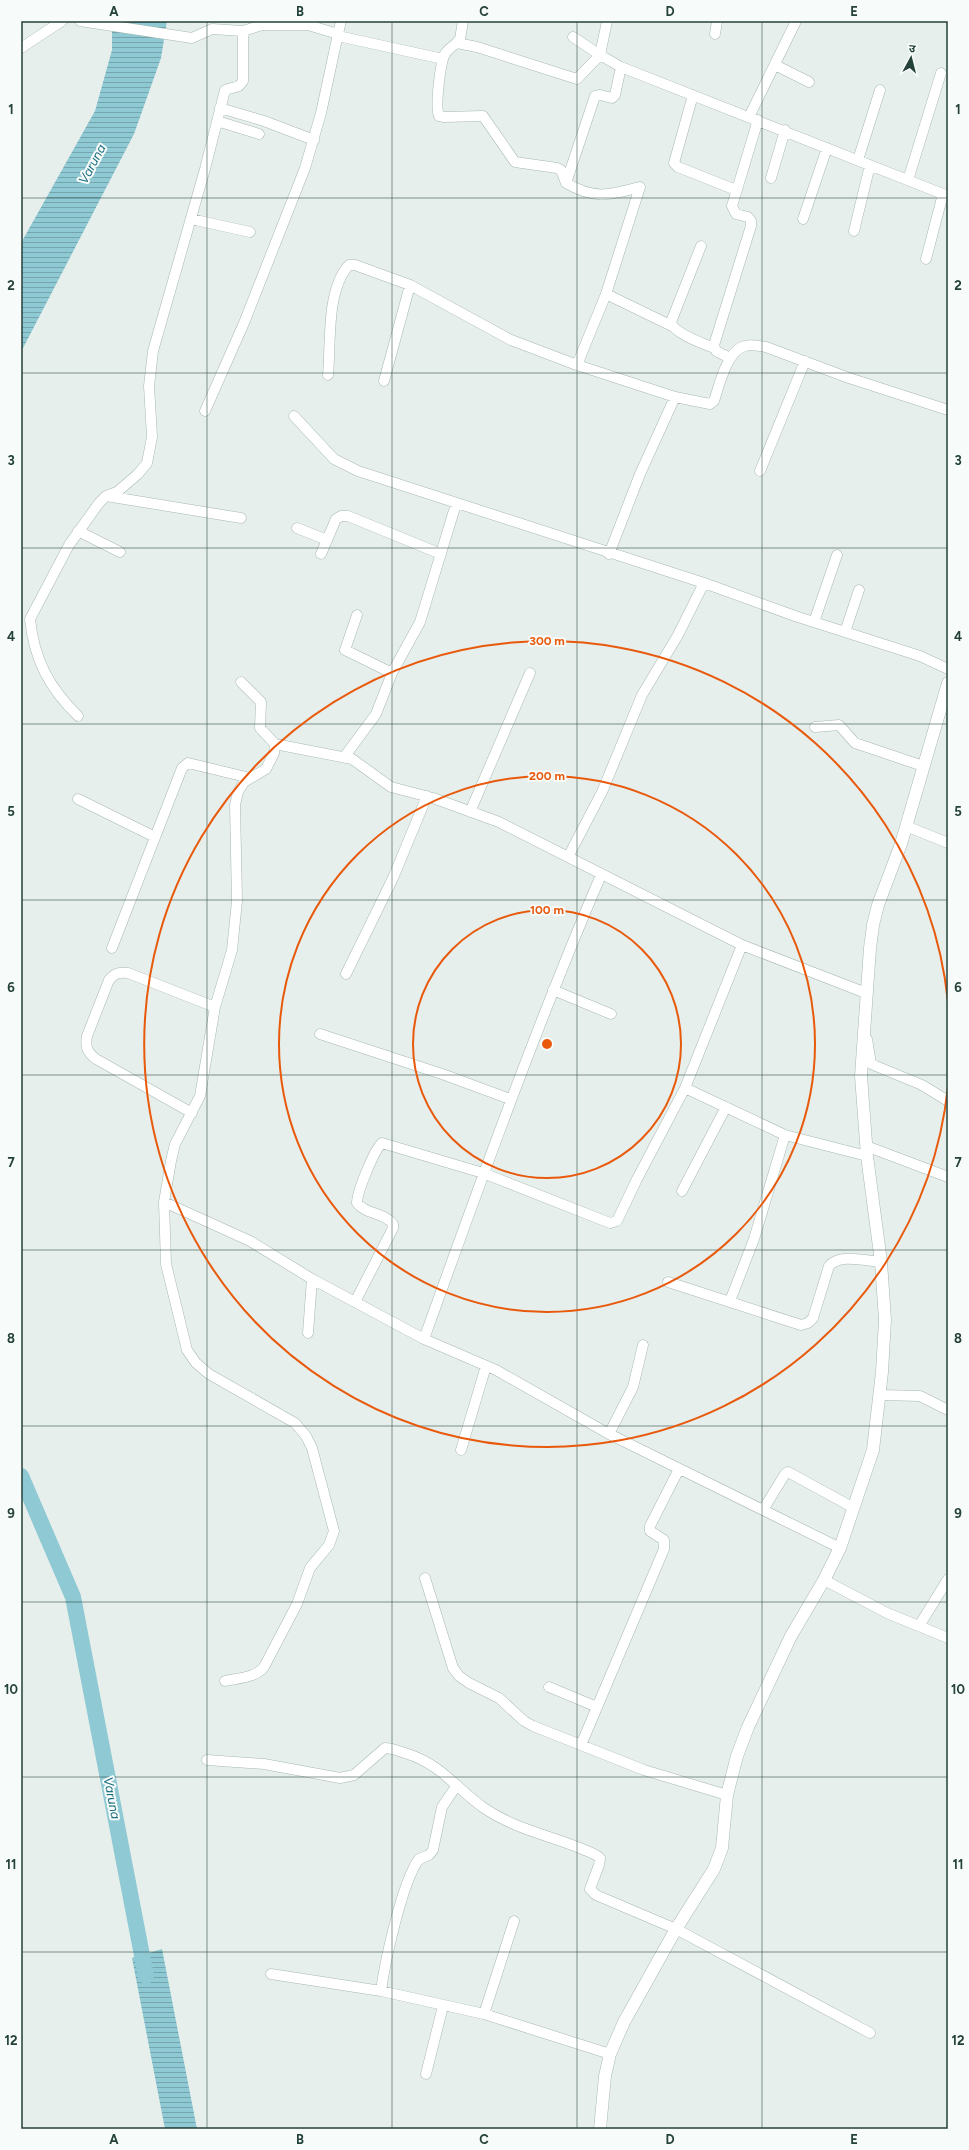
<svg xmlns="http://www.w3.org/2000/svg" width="969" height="2150" font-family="Figtree,'Noto Sans Devanagari',sans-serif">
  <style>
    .water { fill: url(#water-rules) }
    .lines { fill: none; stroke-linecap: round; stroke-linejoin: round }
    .river { stroke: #8ec9d4; stroke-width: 16 }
    .minor-casing { stroke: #a8b8b2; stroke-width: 11 }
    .tertiary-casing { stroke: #a8b8b2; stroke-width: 13 }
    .minor { stroke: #fff; stroke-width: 10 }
    .tertiary { stroke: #fff; stroke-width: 12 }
    .grid { fill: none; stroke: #24423a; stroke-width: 1; stroke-opacity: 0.55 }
    .ring { fill: none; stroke: #e8590c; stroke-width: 2 }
    .labels { text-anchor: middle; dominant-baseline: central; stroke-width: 4; stroke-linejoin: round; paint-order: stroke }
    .water-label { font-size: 13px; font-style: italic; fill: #1c6f80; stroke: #f7fbf9 }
    .centre { fill: #e8590c; stroke: #f7fbf9; stroke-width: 2 }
    .ring-label { font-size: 12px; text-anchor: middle; font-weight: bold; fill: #e8590c; stroke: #f7fbf9; stroke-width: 4; stroke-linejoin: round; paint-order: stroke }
    .neatline { fill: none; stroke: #24423a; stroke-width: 1.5 }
    .grid-label { font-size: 13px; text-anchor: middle; font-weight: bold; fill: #24423a }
  </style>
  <defs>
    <pattern id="water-rules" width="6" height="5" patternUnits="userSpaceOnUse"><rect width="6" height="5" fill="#8ec9d4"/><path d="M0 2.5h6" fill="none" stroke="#74a5ad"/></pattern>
  </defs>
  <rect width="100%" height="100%" fill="#e6efeb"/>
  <path class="water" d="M112 21H167L161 58 134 134 22 350 21 360V243L95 111 112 50Z
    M162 1949 197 2129H165L132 1958Z"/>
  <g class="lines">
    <path class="river" d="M21 1476 73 1597 146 1976"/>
    <defs>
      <path id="minor" d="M80 21 192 38 212 29 243 31 262 25H308L338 34 341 21
        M463 21 460 39C456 45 448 48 445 54 440 63 435 107 439 116L444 117 483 116 515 162 557 168 561 170 566 183C595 200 610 195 640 187
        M715 34 717 21
        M338 36 443 59
        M573 37 600 55 621 67 948 196
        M457 43 477 47 577 79 600 55 607 21
        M21 48 62 21
        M775 65 809 82
        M693 95 674 163 678 167 736 190
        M220 108 264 121 314 140
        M749 117 796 21
        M217 121 259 134
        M858 160 880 90
        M771 178 785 130
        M908 180 941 73
        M566 183 595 96 600 95 612 98 615 95 621 67
        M191 219 250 232
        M803 219 827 148
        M854 231 870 165
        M701 246 671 322C673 333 704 344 714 348
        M926 259 943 194
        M606 294 672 326
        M730 358 716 351 714 345 751 226V221L748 217 736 214 732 206 758 120
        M577 365 606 294 640 187
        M328 375C331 343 326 290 349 265H355L410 285 511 340 577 365 675 397 710 404 714 401C719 386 727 350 745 346 751 344 759 346 766 347L849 378 948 410
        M384 381 410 285
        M205 411 244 323 305 168 321 113 338 34
        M294 416 334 459 358 471 704 583 795 616 920 656 948 669
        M760 471 805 361
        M106 496 241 518
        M297 528 327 540
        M78 531 120 552
        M321 554 336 519 341 516H348L441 554
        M609 554 640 474 675 397
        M357 615 345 650 392 673
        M814 622 837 555
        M845 632 859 590
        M78 716C49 688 34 659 30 619L69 545 99 503 106 496 117 492 138 474 147 463 152 437 149 386 153 351 205 169 224 94 225 90 239 86 243 81V31
        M815 727 839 725 855 743 923 766
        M275 744 352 759 391 787 433 798 499 822 742 945 866 993
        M345 756 376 714 392 673 420 622 456 504
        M78 799 155 837
        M470 812 530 673
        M906 826 948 843
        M568 857 602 792 642 695 678 635 704 583
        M112 948 182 768 188 763 250 778
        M346 974 393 878 427 796
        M553 990 611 1014
        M320 1034 445 1075 510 1099
        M867 1039 871 1064 922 1085 948 1101
        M685 1088 785 1135 867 1156
        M192 1113 96 1059C87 1052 85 1047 87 1036L109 980C115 973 119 972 128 973L215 1007
        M866 1146 948 1177
        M682 1191 726 1107
        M164 1202 250 1241 312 1279 424 1339 496 1370 609 1434 840 1548
        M668 1282 801 1325 808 1323 813 1318 829 1266C840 1253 865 1261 881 1262
        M730 1301 754 1239 785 1135
        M355 1302 393 1228V1224C384 1212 366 1215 357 1203 357 1192 374 1150 382 1143L483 1173 610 1223 617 1221 637 1179 685 1088 742 945
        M308 1333 312 1279
        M424 1339C480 1183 536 1027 601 875
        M880 1395 920 1396 948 1410
        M609 1434 633 1387 643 1345
        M461 1450 486 1366
        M763 1510 785 1474 788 1472 854 1508
        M425 1578 453 1668 459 1676 469 1683 499 1698 524 1721 533 1726 644 1770 727 1795
        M824 1580 887 1613 948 1638
        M919 1626 948 1579
        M225 1681C238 1678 255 1678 264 1667L297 1604 310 1568 329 1545 334 1531 312 1448 306 1436 295 1423 209 1374 196 1363 187 1350 166 1264 164 1202 171 1161 175 1144 200 1096 215 1007 232 950 237 901 235 805 238 792 244 782 266 769 274 753 275 744 260 728 261 702 241 682
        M549 1687 597 1707
        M581 1745 664 1549V1540L650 1531V1526L679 1469
        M207 1760 264 1764 340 1778 354 1775 385 1748C392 1748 398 1751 405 1753 443 1765 454 1787 484 1808 519 1832 560 1837 596 1855L600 1858 599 1865 590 1889 596 1895 676 1929 870 2033
        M271 1974 381 1991 484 2014 610 2054
        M381 1991C385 1961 402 1882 419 1859L429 1855 433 1850 442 1807 457 1785
        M484 2014 514 1921
        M426 2074 443 2006"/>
      <path id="tertiary" d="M600 2129 605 2076 610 2054 624 2022 676 1929 714 1869 722 1848 727 1795 737 1756 748 1727 791 1636 824 1580 840 1548 873 1450 882 1372 885 1320 881 1262 867 1156 861 1076 870 948 873 925 878 905 901 844 948 683"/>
    </defs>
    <use href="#minor" class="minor-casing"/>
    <use href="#tertiary" class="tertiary-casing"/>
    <use href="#minor" class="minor"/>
    <use href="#tertiary" class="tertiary"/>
  </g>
  <path class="grid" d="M207 21V2129M392 21V2129M577 21V2129M762 21V2129M21 198H948M21 373H948M21 548H948M21 724H948M21 900H948M21 1075H948M21 1250H948M21 1426H948M21 1602H948M21 1777H948M21 1952H948"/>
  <g class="ring">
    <circle cx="547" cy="1044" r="134"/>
    <circle cx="547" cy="1044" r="268"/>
    <path d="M948 1086A403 403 0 1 1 948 1002"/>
  </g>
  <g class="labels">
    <g class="water-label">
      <text transform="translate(92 164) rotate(-62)">Varuna</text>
      <text transform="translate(112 1798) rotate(79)">Varuna</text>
    </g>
  </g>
  <circle cx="547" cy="1044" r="6" class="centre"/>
  <g class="ring-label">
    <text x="547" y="645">300 m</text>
    <text x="547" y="780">200 m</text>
    <text x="547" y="914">100 m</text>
  </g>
  <rect width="969" height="2150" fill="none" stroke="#f7fbf9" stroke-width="44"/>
  <g transform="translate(911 58) rotate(7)" stroke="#f7fbf9" stroke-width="3" paint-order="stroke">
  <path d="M0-3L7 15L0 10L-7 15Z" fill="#24423a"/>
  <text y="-6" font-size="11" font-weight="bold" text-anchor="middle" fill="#24423a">उ</text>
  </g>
  <rect x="22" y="22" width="925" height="2106" class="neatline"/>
  <g class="grid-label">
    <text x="114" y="16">A</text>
    <text x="300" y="16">B</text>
    <text x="484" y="16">C</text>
    <text x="670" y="16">D</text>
    <text x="854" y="16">E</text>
    <text x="11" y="114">1</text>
    <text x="958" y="114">1</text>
    <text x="11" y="290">2</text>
    <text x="958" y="290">2</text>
    <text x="11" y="465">3</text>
    <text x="958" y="465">3</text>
    <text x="11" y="641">4</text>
    <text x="958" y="641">4</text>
    <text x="11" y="816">5</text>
    <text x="958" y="816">5</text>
    <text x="11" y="992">6</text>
    <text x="958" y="992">6</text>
    <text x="11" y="1167">7</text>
    <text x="958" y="1167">7</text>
    <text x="11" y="1343">8</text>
    <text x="958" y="1343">8</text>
    <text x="11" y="1518">9</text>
    <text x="958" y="1518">9</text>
    <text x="11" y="1694">10</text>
    <text x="958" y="1694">10</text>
    <text x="11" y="1869">11</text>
    <text x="958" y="1869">11</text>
    <text x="11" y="2045">12</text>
    <text x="958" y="2045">12</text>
    <text x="114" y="2144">A</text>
    <text x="300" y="2144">B</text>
    <text x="484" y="2144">C</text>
    <text x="670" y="2144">D</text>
    <text x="854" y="2144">E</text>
  </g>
</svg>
